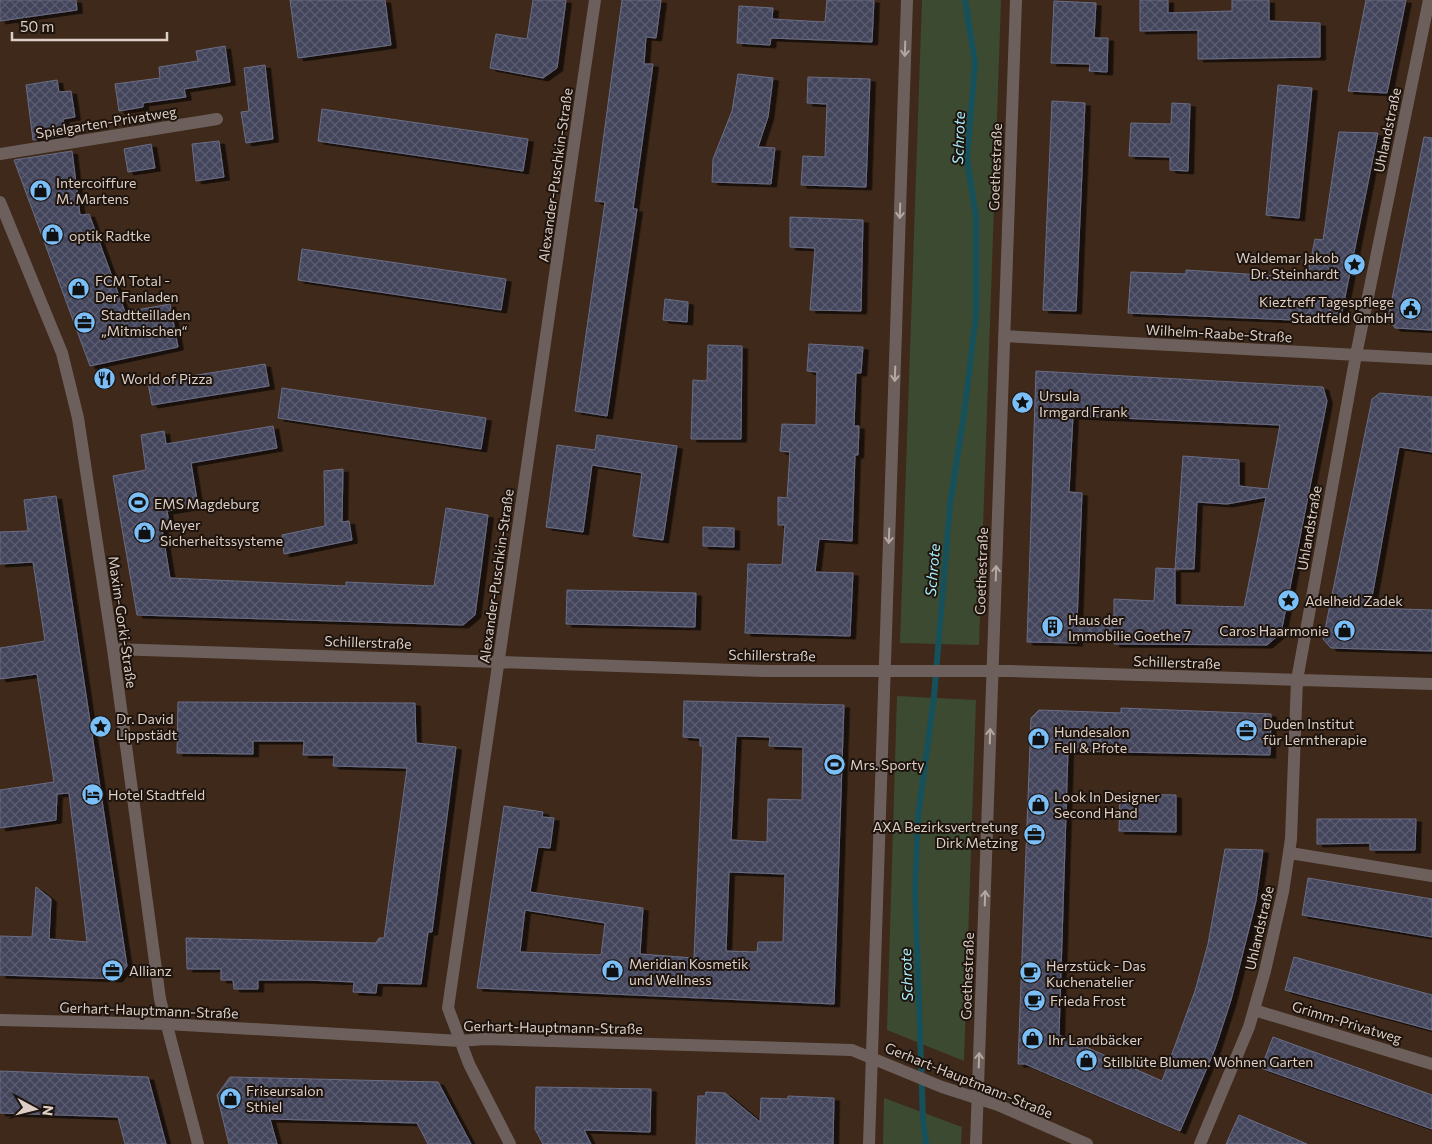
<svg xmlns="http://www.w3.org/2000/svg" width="1432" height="1144" font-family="Commissioner,sans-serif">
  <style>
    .park { fill: #3d4a32 }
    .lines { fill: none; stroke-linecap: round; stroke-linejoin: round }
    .stream { stroke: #16515b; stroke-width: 6 }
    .building { fill: url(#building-cross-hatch); stroke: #6a6d86; fill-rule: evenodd; filter: url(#shadow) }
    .minor { stroke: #6d605c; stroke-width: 12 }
    .oneway { stroke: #b6a8a1 }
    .labels { text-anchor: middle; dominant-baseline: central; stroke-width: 4; stroke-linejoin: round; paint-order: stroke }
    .street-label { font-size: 14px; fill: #ddcec6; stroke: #1e140e }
    .poi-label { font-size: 14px; fill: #ddcec6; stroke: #1e140e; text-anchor: start }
    .water-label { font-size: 15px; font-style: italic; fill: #a7eefc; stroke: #1e140e }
  </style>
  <defs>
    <pattern id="building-cross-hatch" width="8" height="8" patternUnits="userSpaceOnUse" patternTransform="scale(1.25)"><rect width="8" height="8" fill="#42445b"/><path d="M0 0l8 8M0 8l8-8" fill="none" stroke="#5d5e71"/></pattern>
    <filter id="shadow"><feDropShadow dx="5.5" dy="3" stdDeviation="0" flood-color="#0009"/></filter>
  </defs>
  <rect width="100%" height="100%" fill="#3e291b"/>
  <path class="park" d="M922 0H1001L979 645 900 643Z
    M897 696 976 700 964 1061 887 1030Z
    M884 1098 962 1127 961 1144H883Z"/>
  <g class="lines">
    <path class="stream" d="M926 1144 923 1120 915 890 918 817 934 697 950 505 965 407 976 315V217L967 159 975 63 965 0"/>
  </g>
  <path class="building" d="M0 0H76L77 10 0 21Z
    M290 0H385L391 45 298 58Z
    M533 0H566L557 68 543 78 490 68 496 34 527 39Z
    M622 0H661L656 38 646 37 644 64H653L633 209H637L607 416 575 411 605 202 595 201Z
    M827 0H874L872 42 771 38 770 45 737 43 739 6 773 8 772 19 825 22Z
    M1140 0H1168V13L1232 11V0H1269V21L1320 23V57L1198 59V30L1140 31Z
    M1366 0H1406L1387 93 1348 91Z
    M1054 1 1096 3 1094 38H1108L1107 72 1089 71 1090 64 1051 63Z
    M225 46 230 82 184 89 186 97 143 103V107L119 111 115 84 160 78 159 67 198 61 196 51Z
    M265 65 273 139 246 143 241 112 249 111 244 68Z
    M738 74 773 78 768 117 758 147 775 148 771 184 712 182 713 159 732 111Z
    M808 77 870 79 866 187 801 185 803 156 825 157 827 104 807 103Z
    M57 80 59 92 71 91 75 117 63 119 65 135 33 140 26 85Z
    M1278 85 1312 88 1299 218 1266 215Z
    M1052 101 1085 103 1076 311 1043 310Z
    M1172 103 1190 104 1188 171 1170 170V157L1129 156 1131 123 1171 124Z
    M322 109 528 139 523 171 318 141Z
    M1339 132 1378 133 1340 322 1128 313 1131 272 1186 274V270L1307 278 1315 239 1323 240Z
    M1424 137 1432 138V330L1395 328 1388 319Z
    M219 141 224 177 196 181 192 144Z
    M151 144 155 168 128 172 124 149Z
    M72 151 80 215 89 214 125 312 170 304 178 347 90 366 14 160Z
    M790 217 863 220 861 311 810 310 815 248 790 247Z
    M302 249 506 279 501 310 298 280Z
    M665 299 688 302 687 322 663 320Z
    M809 344 863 347 861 373H856L854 426H859L858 455H855L852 541 819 539 815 572 853 573 850 636 745 633 748 564 782 565 785 525H778V497L787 498 790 452 780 451 782 424 816 425 817 372 807 371Z
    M708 345 742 346 741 439H691L693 380 707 381Z
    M265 364 269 386 152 405 148 383Z
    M1036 371 1323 387 1327 401 1281 633 1267 645 1114 644V640L1077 639V643L1027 642ZM1073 416 1280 425 1268 489 1239 486V460L1183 456 1175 569 1156 568 1154 601 1114 599V625L1077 623 1082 493 1069 492ZM1266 497 1244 607 1175 605V569H1194L1197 502 1227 504Z
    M282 388 486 418 481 449 278 418Z
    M1380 393 1432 397V452L1399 447 1370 608 1432 610V651L1331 648 1323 639 1372 399Z
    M273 426 277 448 191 463 198 506 167 511 170 528 162 529 170 578 346 586V582L434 586 446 508 488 515 475 615 463 625 137 615 113 476 146 470 141 435 164 431 166 444Z
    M597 435 677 446 663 540 633 536 642 473 592 465 583 532 546 527 557 445 595 450Z
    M343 469 342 522 349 521 352 540 284 554 282 535 325 526 324 471Z
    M56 496 127 966 117 979 0 975V936L32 937 36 887 51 899 49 939 87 942 69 793 57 794 56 820 0 828V790L54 782 37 674 0 679V648L45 641 33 562 0 564V532L28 531 24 500Z
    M703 527 734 528V547L703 546Z
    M567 590 696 593 695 627 566 624Z
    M684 701 844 705 834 1004 477 988 504 806 543 812 542 817 554 818 550 848 538 847 530 892 643 908 640 954 694 958 703 746H700V738L683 737ZM736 736 770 737 769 746 803 747 802 800 768 799 767 842 731 840ZM729 872 785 874 783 942H758L757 952 726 951ZM525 910 605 923 601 955 520 952Z
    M178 702 415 703 416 743 456 747 432 932H428L421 984 377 983 376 993 353 992 354 982 307 980H258V989H234L233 980H221V969H187L186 938 376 943 379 938H384L407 768 333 766 334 755H303L304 741H253V754L177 753Z
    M1121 708 1271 714 1270 755 1068 751 1059 1035 1162 1081 1195 991 1208 944 1225 849 1263 850 1256 901 1231 1000 1215 1049 1180 1131 1025 1064H1018L1031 718 1039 710 1121 713Z
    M1120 794 1176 795V832L1119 831Z
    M1317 819H1416L1415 850H1370V843L1317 844Z
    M1308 878 1432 899V937L1302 915Z
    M1294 957 1432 995V1030L1285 990Z
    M1273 1037 1432 1095V1129L1261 1068Z
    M0 1071 148 1077 166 1144H125L118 1117 0 1113Z
    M230 1077 438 1082 471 1144H428L417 1123 270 1119 277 1144H229L217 1095Z
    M536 1087 651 1089 650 1132 584 1130 591 1144H543L535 1129Z
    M706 1092 725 1093 760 1122 761 1098 788 1099V1096L834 1098 833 1144H696L698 1096H705Z
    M1239 1115 1307 1144H1226Z"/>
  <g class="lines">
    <path class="minor" d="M0 154 217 119
      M0 202 62 353 78 418 113 649 160 999 198 1144
      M1004 336 1432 359
      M113 649 766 671H1011L1432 684
      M1290 853 1432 876
      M1254 1010 1432 1064
      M0 1020 167 1024 460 1041 485 1039 852 1050 942 1087 998 1105 1087 1144
      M510 1144 469 1064 448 1008 595 0
      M869 1144 907 0
      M976 1144 1016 0
      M1200 1144 1249 1027 1265 971 1283 892 1291 839 1297 680 1356 355 1429 0"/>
  </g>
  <defs><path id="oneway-shaft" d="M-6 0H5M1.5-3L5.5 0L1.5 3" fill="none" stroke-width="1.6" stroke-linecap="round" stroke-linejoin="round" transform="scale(1.25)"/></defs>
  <g class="oneway">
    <use href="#oneway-shaft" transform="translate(905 49) rotate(92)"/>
    <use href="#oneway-shaft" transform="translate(900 211) rotate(92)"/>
    <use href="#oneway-shaft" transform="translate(895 374) rotate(92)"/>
    <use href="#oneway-shaft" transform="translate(889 536) rotate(92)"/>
    <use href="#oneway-shaft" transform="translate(996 573) rotate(-88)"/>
    <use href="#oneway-shaft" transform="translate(990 736) rotate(-88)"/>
    <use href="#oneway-shaft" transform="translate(985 898) rotate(-88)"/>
    <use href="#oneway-shaft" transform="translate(979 1060) rotate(-88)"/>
  </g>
  <defs>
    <symbol id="shop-disc" viewBox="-11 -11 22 22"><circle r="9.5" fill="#7abff8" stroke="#1e140e"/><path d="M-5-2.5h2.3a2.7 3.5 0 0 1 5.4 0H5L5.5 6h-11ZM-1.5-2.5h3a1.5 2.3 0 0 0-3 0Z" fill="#111"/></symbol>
    <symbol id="sight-disc" viewBox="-11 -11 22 22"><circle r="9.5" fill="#7abff8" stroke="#1e140e"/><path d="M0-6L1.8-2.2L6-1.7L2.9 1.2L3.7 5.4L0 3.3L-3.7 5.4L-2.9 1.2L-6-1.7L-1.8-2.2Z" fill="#111"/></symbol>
    <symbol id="civic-disc" viewBox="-11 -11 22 22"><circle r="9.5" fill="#7abff8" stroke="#1e140e"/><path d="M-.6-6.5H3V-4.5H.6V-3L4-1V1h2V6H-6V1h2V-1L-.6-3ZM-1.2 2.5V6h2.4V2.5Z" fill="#111"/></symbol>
    <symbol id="office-disc" viewBox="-11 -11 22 22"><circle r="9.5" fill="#7abff8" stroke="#1e140e"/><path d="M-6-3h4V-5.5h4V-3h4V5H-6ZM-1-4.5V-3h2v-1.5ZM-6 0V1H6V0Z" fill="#111"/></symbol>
    <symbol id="restaurant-disc" viewBox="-11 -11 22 22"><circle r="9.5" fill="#7abff8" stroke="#1e140e"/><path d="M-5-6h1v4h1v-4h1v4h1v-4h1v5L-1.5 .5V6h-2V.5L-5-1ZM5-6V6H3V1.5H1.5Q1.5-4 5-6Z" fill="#111"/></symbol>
    <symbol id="stadium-disc" viewBox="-11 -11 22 22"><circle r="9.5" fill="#7abff8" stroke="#1e140e"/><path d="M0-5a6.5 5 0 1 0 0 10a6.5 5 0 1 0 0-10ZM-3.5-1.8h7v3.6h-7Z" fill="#111"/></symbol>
    <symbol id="building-disc" viewBox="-11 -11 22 22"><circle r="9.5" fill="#7abff8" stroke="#1e140e"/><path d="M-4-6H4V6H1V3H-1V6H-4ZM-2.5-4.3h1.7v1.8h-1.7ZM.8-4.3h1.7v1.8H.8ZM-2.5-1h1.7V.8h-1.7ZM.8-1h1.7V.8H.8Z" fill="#111"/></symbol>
    <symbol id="hotel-disc" viewBox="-11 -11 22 22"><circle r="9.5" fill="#7abff8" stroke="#1e140e"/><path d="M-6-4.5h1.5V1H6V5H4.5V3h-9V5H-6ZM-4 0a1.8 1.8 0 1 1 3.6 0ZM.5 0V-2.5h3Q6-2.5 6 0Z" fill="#111"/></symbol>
    <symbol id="cafe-disc" viewBox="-11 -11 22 22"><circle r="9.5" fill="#7abff8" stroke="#1e140e"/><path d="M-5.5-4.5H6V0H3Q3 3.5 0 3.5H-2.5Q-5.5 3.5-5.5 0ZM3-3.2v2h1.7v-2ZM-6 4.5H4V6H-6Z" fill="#111"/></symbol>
  </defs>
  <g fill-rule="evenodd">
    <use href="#shop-disc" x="28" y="178" width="25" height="25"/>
    <use href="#shop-disc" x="40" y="222" width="25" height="25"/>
    <use href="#sight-disc" x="1342" y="252" width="25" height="25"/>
    <use href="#shop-disc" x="66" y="276" width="25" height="25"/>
    <use href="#civic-disc" x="1398" y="296" width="25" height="25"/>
    <use href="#office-disc" x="72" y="310" width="25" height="25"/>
    <use href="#restaurant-disc" x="92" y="366" width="25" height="25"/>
    <use href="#sight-disc" x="1010" y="390" width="25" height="25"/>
    <use href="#stadium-disc" x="126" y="490" width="25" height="25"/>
    <use href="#shop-disc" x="132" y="520" width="25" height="25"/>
    <use href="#sight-disc" x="1276" y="588" width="25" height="25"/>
    <use href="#building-disc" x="1040" y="614" width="25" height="25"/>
    <use href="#shop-disc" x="1332" y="618" width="25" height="25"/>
    <use href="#sight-disc" x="88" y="714" width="25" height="25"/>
    <use href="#office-disc" x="1234" y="718" width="25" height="25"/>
    <use href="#shop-disc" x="1026" y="726" width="25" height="25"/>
    <use href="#stadium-disc" x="822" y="752" width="25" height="25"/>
    <use href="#hotel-disc" x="80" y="782" width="25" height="25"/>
    <use href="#shop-disc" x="1026" y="792" width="25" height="25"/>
    <use href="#office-disc" x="1022" y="822" width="25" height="25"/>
    <use href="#office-disc" x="100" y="958" width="25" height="25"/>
    <use href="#shop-disc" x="600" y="958" width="25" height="25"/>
    <use href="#cafe-disc" x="1018" y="960" width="25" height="25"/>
    <use href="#cafe-disc" x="1022" y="988" width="25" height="25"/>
    <use href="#shop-disc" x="1020" y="1026" width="25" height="25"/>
    <use href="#shop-disc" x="1074" y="1048" width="25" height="25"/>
    <use href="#shop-disc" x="218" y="1086" width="25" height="25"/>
  </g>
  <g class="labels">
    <g class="street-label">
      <text transform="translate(106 122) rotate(-9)">Spielgarten-Privatweg</text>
      <text transform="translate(1387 130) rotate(-78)">Uhlandstraße</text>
      <text transform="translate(995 167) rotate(-88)">Goethestraße</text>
      <text transform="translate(555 175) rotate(-82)">Alexander-Puschkin-Straße</text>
      <text transform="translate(1219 333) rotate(3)">Wilhelm-Raabe-Straße</text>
      <text transform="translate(1309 528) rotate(-80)">Uhlandstraße</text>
      <text transform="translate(981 571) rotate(-88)">Goethestraße</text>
      <text transform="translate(496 576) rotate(-82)">Alexander-Puschkin-Straße</text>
      <text transform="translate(123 622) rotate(82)">Maxim-Gorki-Straße</text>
      <text transform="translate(368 642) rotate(2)">Schillerstraße</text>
      <text transform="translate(772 655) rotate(1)">Schillerstraße</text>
      <text transform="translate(1177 662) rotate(2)">Schillerstraße</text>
      <text transform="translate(1259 928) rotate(-77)">Uhlandstraße</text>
      <text transform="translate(967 976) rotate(-88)">Goethestraße</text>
      <text transform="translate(149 1010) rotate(2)">Gerhart-Hauptmann-Straße</text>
      <text transform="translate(1347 1022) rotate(17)">Grimm-Privatweg</text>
      <text transform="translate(553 1027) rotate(1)">Gerhart-Hauptmann-Straße</text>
      <text transform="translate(969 1080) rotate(22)">Gerhart-Hauptmann-Straße</text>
    </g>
    <g class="poi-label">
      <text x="56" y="182">Intercoiffure<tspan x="56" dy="16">M. Martens</tspan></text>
      <text x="69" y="235">optik Radtke</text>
      <text x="1339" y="257" text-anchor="end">Waldemar Jakob<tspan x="1339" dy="16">Dr. Steinhardt</tspan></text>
      <text x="95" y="280">FCM Total -<tspan x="95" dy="16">Der Fanladen</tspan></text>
      <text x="1394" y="301" text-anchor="end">Kieztreff Tagespflege<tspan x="1394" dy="16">Stadtfeld GmbH</tspan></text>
      <text x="101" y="314">Stadtteilladen<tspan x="101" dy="16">„Mitmischen“</tspan></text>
      <text x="121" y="378">World of Pizza</text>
      <text x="1039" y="395">Ursula<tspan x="1039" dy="16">Irmgard Frank</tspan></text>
      <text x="154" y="503">EMS Magdeburg</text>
      <text x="160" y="524">Meyer<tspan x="160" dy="16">Sicherheitssysteme</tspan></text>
      <text x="1305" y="600">Adelheid Zadek</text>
      <text x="1068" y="619">Haus der<tspan x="1068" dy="16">Immobilie Goethe 7</tspan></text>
      <text x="1329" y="630" text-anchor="end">Caros Haarmonie</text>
      <text x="116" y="718">Dr. David<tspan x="116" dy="16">Lippstädt</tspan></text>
      <text x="1263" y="723">Duden Institut<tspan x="1263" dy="16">für Lerntherapie</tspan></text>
      <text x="1054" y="731">Hundesalon<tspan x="1054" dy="16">Fell &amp; Pfote</tspan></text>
      <text x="850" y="764">Mrs. Sporty</text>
      <text x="108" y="794">Hotel Stadtfeld</text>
      <text x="1054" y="796">Look In Designer<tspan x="1054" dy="16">Second Hand</tspan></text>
      <text x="1018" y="826" text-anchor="end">AXA Bezirksvertretung<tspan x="1018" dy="16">Dirk Metzing</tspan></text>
      <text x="629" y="963">Meridian Kosmetik<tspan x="629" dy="16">und Wellness</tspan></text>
      <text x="1046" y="965">Herzstück - Das<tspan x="1046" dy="16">Kuchenatelier</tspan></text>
      <text x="129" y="970">Allianz</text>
      <text x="1050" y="1000">Frieda Frost</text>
      <text x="1048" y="1039">Ihr Landbäcker</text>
      <text x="1103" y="1061">Stilblüte Blumen. Wohnen Garten</text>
      <text x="246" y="1090">Friseursalon<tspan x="246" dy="16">Sthiel</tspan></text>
    </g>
    <g class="water-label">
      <text transform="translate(958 138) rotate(-88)">Schrote</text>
      <text transform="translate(932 570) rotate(-85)">Schrote</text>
      <text transform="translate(906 975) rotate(-92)">Schrote</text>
    </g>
  </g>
  <g transform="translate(35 1109) rotate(97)" stroke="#1e140e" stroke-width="4" paint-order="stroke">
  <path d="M0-4L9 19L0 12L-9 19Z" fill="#ddcec6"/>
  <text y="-8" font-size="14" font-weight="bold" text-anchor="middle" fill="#ddcec6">N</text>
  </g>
  <path d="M12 32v8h155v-8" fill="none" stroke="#ddcec6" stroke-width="2.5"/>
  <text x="20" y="32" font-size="15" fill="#ddcec6" stroke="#1e140e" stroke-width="4" paint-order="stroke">50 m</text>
</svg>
